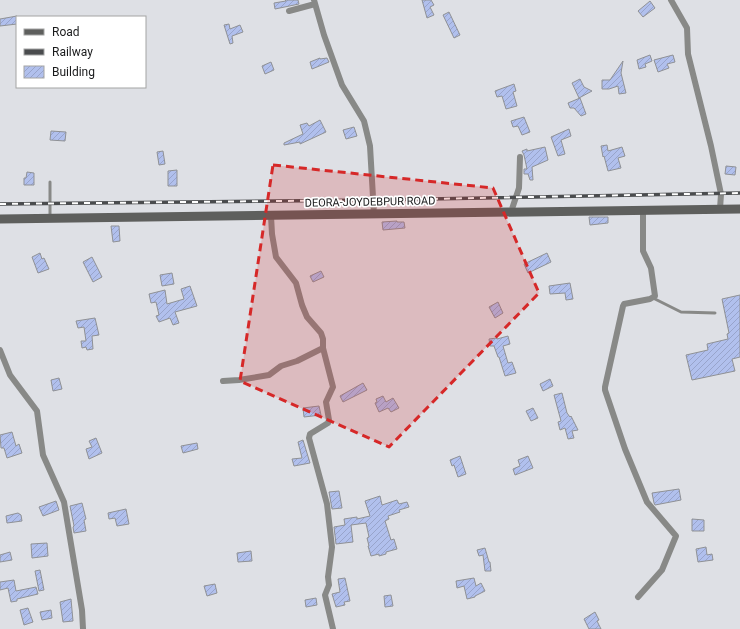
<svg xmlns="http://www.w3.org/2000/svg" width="740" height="629" font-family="Roboto,sans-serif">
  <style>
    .building { fill: url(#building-hatch); stroke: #8f9195 }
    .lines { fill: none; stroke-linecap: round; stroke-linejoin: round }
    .lane { stroke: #888987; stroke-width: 3 }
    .street { stroke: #888987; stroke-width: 6 }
    .secondary { stroke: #5e5f5d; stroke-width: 9 }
    .rail-casing { stroke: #4a4c4e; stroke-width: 3.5 }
    .rail { stroke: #fff; stroke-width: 2; stroke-dasharray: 6; stroke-linecap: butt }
    .marked { fill: #d62828; fill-opacity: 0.2; stroke: #d62828; stroke-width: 3; stroke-dasharray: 8 5; stroke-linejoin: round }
    .labels { text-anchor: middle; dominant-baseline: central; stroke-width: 3.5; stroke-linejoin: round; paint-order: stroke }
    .street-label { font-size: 11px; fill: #1a1b1c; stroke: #fff }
  </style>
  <defs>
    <pattern id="building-hatch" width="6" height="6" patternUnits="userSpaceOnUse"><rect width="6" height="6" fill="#b1c0ed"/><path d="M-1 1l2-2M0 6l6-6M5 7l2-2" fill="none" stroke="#98a4cb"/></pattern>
  </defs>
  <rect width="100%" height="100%" fill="#dee0e5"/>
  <path class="building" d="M285 0H298L299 4 275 9 274 3 286 1Z
    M422 0H431L434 5 430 7 434 15 427 18Z
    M650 1 655 8 643 17 638 11Z
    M449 12 460 35 454 38 443 15Z
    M17 16V24L0 26V19Z
    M229 24 230 29 240 25 243 32 232 36 233 43 230 44 224 25Z
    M650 55 652 61 645 64 646 67 639 69 637 60Z
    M673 55 675 62 667 64 669 68 658 72 654 60Z
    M320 58V59L327 58 329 62 312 69 310 62Z
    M623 61 621 73 626 93 619 94 618 86 609 89H602V80H610Z
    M271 62 274 70 265 74 262 66Z
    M580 79 584 87 592 91 579 98 572 83Z
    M514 84 516 91 513 92 517 106 506 109 502 96 497 97 495 91Z
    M580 98 586 114 581 116 574 108H570L568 103Z
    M524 117 530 132 522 135 518 126 513 127 511 121Z
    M320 120 326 132 300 144V142L284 145V143L303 134 300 125 307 123 309 126Z
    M354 127 357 136 346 139 343 130Z
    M569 129 571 136 561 140 565 154 558 156 551 137Z
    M51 131 66 132 65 141 50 140Z
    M607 145 608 151 622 147 625 156 618 158 621 168 608 171 604 156 603 157 601 146Z
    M545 147 548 160 532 167 533 180H530L528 174H524V169H527L524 155 522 151 527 149V151Z
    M163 151 165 164 159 165 157 152Z
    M726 166 736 167 735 175 725 174Z
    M177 170V186H168V171Z
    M27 172 34 173V185H24V178H26Z
    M589 217H608V223L590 225Z
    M397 221V222H404L405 228 383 230 382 222Z
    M111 226H119L120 241 113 242Z
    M40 253 42 259 44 258 49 269 38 273 32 257Z
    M547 253 551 262 528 273 524 264Z
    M92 257 102 277 93 282 83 262Z
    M321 271 324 277 313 282 310 276Z
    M172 273 174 284 162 286 160 275Z
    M570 283 573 299 566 300 565 293 550 294 549 286Z
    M190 286 197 306 175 312 179 323 173 325 170 318 159 322 156 316 159 315 156 302 151 303 149 294 165 290 167 304 184 299 181 289Z
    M740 295V357L732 359 735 371 692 380 686 355 708 350 707 344 728 339 727 334 729 333 722 299Z
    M498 302 503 313 495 318 489 307Z
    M95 318 99 335 92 336 93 349 87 350 86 347 82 348 81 341H86L84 327 78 328 76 321Z
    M508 336 510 344 503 346 508 363 512 362 516 373 505 376 499 357H498L494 346H490L489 339 497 338V339Z
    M59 378 62 389 53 391 51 380Z
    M550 379 553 386 543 391 540 384Z
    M363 383 367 390 343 402 340 396Z
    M562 393 567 413 570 417 571 416 578 430 572 431 574 438 568 439 565 428 560 430 558 422 561 421 554 395Z
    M383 396 386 402 393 398 399 408 391 412 388 408 379 412 375 403 377 402 376 399Z
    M319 406 321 415 304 417 303 408Z
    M533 408 538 418 531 421 526 411Z
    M12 432 16 446 19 444 22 453 7 458 4 448H1L0 435Z
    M96 438 102 453 89 459 86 449 92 447 89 441Z
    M303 440 310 463 294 466 292 459 302 458 298 442Z
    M197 443 198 449 183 453 181 446Z
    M460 456 466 474 458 477 454 465 452 466 450 460Z
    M528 456 533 468 515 475 513 469 520 466 518 460Z
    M679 489 681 500 655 505 654 503 652 493Z
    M339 491 342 508 332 509 329 492Z
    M380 496 382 505 397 500 399 504 407 502 409 507 399 510 400 512 388 516 389 519 385 521 391 540 394 539 397 549 386 552V554L379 556V554L371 556 368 546H369L367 538 369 537 366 523 351 525 353 542 336 544 334 527 345 525 344 519 357 517V519L370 516 365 501Z
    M56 501 59 510 43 516 39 507Z
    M82 503 86 519 84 520 86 531 74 533 73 527 74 526 70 506Z
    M126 509 129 524 117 526 115 518 109 519 108 513Z
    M18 513 21 515 22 521 7 523 6 516Z
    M692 519 704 520V531H692Z
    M47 543 48 556 32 558 31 544Z
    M706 547 707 555 712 554 713 560 698 562 696 549Z
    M485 548 489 562H490L491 571H485L483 555 479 556 477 550Z
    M251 551 252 561 238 562 237 553Z
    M10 552 12 560 0 562V555Z
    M40 570 44 590 39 591 35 571Z
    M345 578 350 601 344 602 345 605 336 607 332 594 340 592 338 579Z
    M474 578 476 586 481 583 485 591 475 596V597L467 599 464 586 457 588 456 581Z
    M14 580 16 591 36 587 38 594 17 599V601L11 602 8 588 0 590V582Z
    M215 584 217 593 207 596 204 586Z
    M391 595 393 606 385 607 384 596Z
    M316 598 317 605 306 607 305 600Z
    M71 599 73 621 63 622 60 602Z
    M28 608 33 622 24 625 20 610Z
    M51 610 52 618 42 620 40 612Z
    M595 612 599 620 597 621 601 629H589L584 619Z"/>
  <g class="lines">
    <path class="lane" d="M50 216V182
      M653 298 681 312 715 313"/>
    <path class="street" d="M314 0 324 35 342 85 364 121 370 146 374 214
      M671 0 687 28 688 54 711 146 721 194 720 209
      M289 11 315 4
      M511 212 519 188 520 157
      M271 216 272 234 276 257 296 283 302 305 307 317 321 333 323 339V348L333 387 326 402 329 420 328 423 310 434 309 438 327 504 332 547 328 577 329 585 325 595 333 629
      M0 350 10 375 37 411 43 455 64 502 82 610 83 629
      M223 381 239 380 269 375 281 366 297 361 323 348
      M638 597 662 570 676 536 647 502 625 449 605 390V387L623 306 624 304 650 299 655 296 651 268 643 251V210"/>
    <path class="secondary" d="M0 219 740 209"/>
    <defs>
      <path id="rail" d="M0 204 374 200 740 193"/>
    </defs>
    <use href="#rail" class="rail-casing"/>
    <use href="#rail" class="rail"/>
  </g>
  <path class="marked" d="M273 165 493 188 539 293 389 447 240 381Z"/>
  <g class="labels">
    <g class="street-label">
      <text transform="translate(370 202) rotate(-1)">DEORA-JOYDEBPUR ROAD</text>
    </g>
  </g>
  <rect x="16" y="16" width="130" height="72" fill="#ffffff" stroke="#a3a4a4"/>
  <rect x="24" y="29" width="20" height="6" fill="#5e5f5d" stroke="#a3a4a4"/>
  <text x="52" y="36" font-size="12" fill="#1a1b1c">Road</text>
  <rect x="24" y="49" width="20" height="6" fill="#4a4c4e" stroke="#a3a4a4"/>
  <text x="52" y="56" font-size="12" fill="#1a1b1c">Railway</text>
  <rect x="24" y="66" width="20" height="12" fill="url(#building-hatch)" stroke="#a3a4a4"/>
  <text x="52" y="76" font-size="12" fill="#1a1b1c">Building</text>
</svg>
